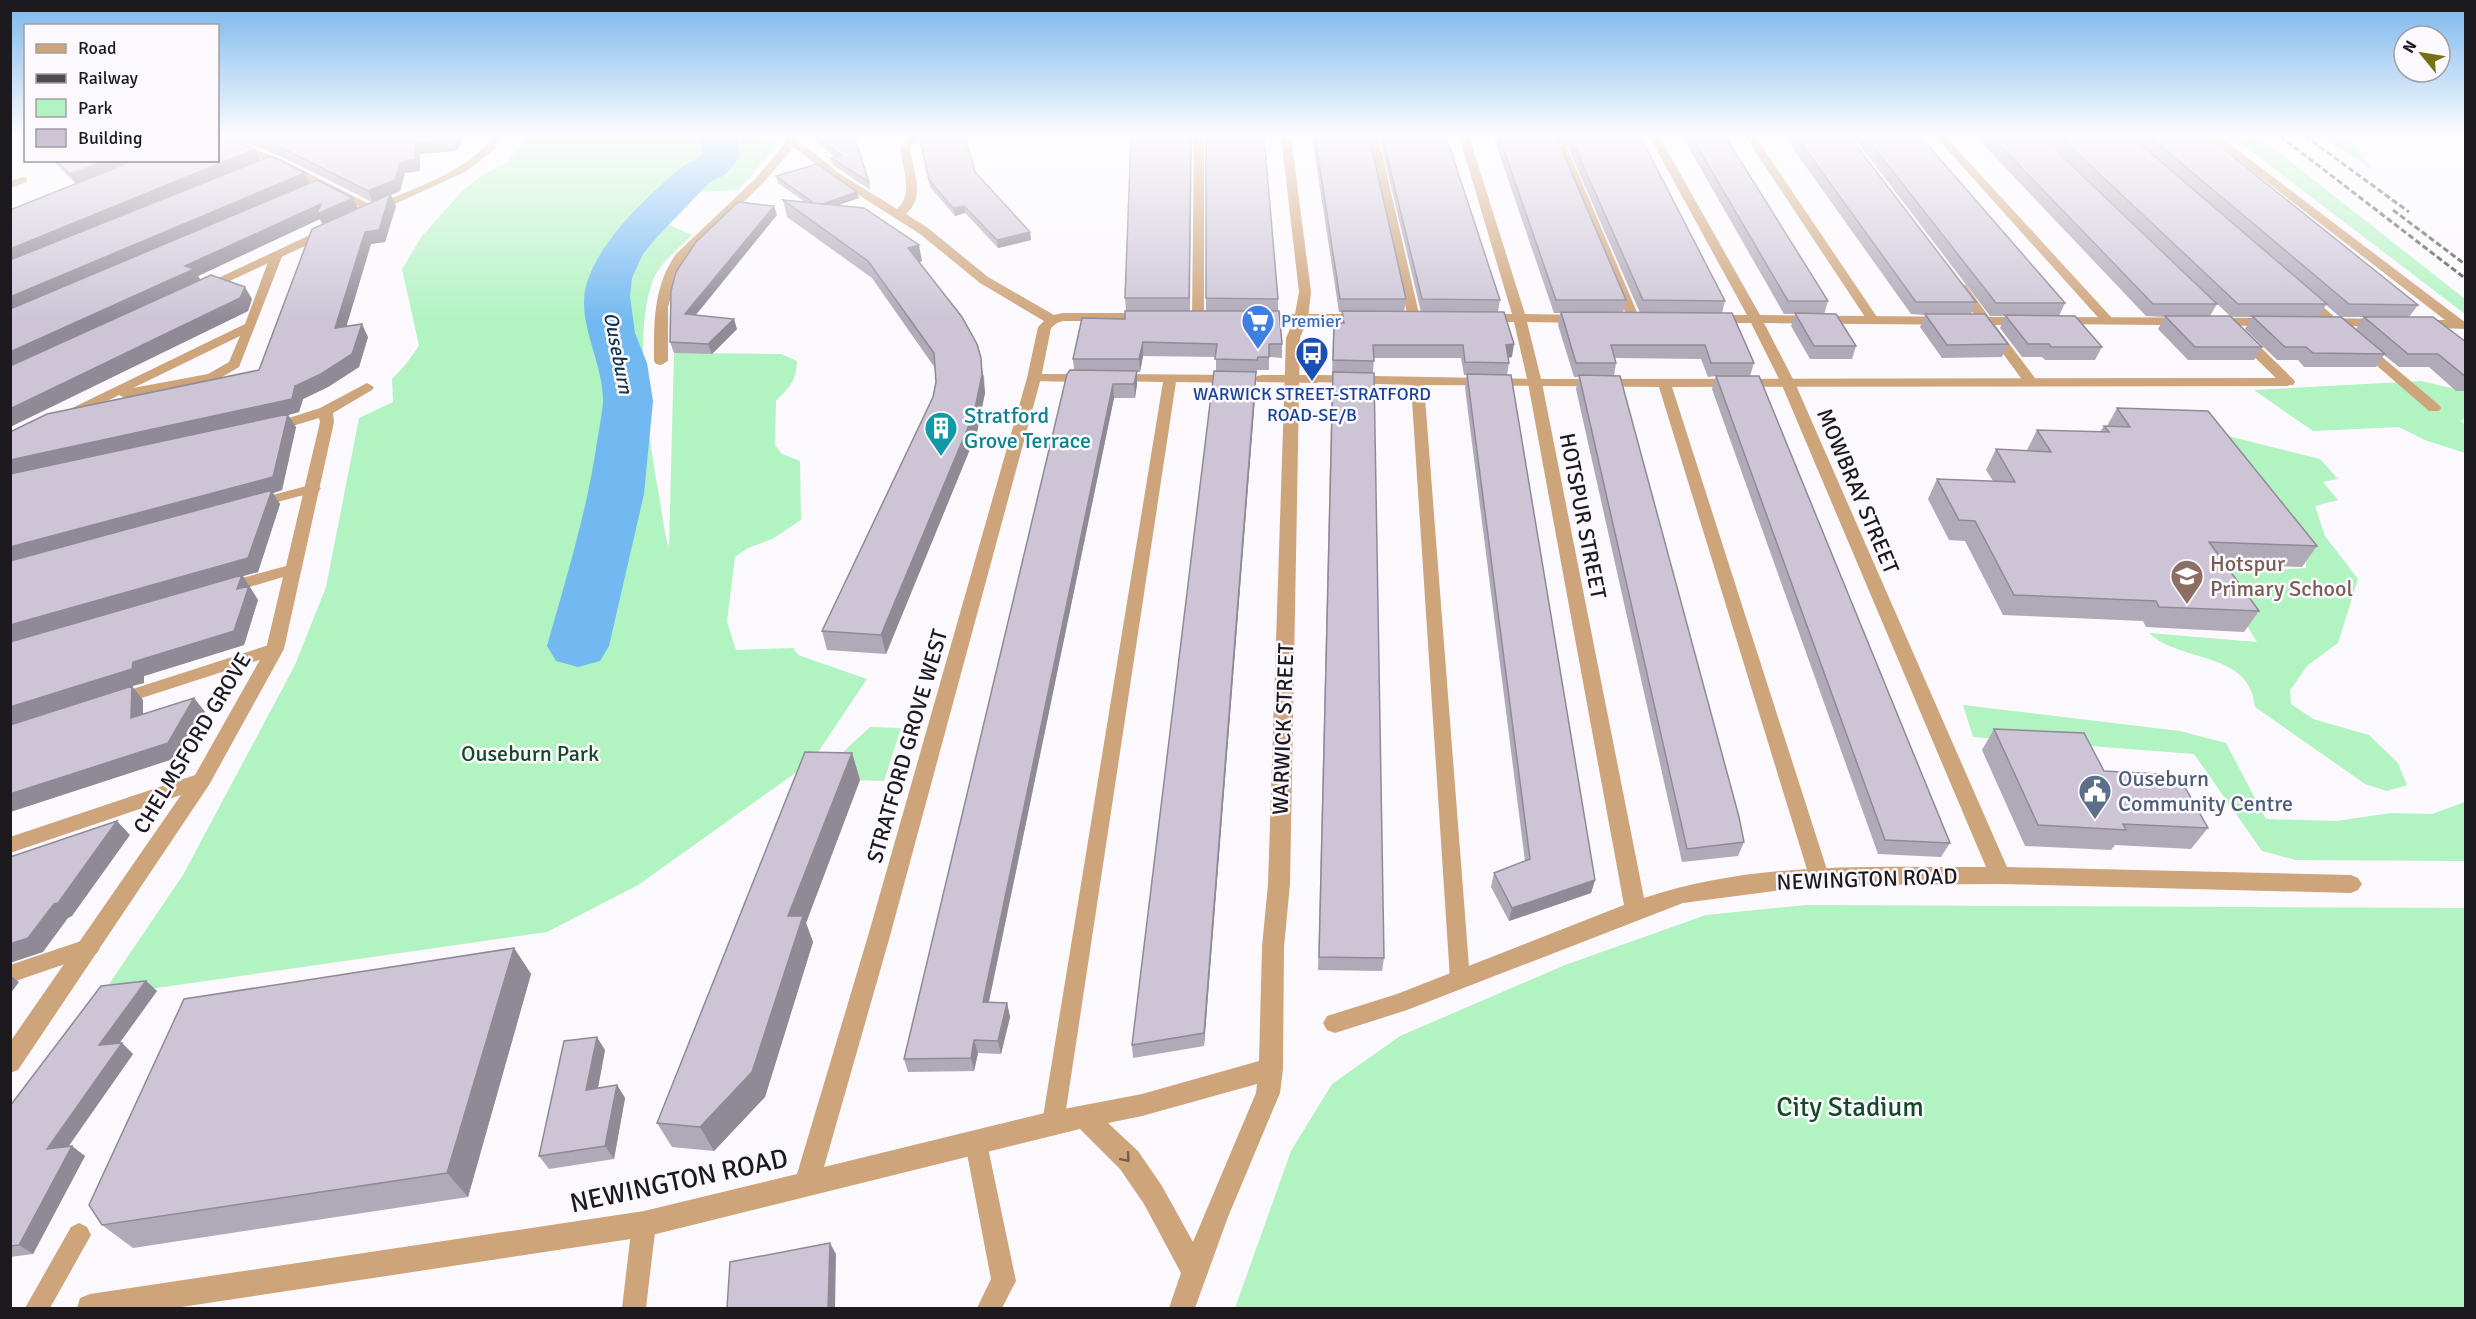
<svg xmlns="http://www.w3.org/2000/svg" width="2476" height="1319" font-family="Signika,sans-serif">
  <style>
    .green { fill: #b1f3c1 }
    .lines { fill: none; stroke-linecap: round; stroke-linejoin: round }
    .river { fill: #73b9f1; fill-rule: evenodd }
    .service { fill: #cea47a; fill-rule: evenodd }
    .pedestrian { fill: #cea47a; fill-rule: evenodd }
    .minor { fill: #cea47a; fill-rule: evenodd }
    .rail { stroke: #4e4b51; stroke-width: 3; stroke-dasharray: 6 3; stroke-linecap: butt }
    .wall { fill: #b0a9b8; fill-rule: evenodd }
    .shaded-wall { fill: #908a96 }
    .building { fill: #cdc5d6; stroke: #908a96; stroke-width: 1.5 }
    .oneway { stroke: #755e4c }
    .labels { text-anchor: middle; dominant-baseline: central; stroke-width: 5; stroke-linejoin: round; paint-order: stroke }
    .far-shop-label { font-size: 18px; fill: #366cbe; stroke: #fbf9fd; text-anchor: start }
    .far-transit-label { font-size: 18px; fill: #164399; stroke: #fbf9fd }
    .far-water-label { font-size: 20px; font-style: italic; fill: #15334a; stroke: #fbf9fd }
    .culture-label { font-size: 22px; fill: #0d838f; stroke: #fbf9fd; text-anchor: start }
    .street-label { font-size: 22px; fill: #1c191f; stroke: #fbf9fd }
    .education-label { font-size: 22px; fill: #785e54; stroke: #fbf9fd; text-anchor: start }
    .park-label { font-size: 22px; fill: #134a27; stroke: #fbf9fd }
    .service-label { font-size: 22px; fill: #4e5e75; stroke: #fbf9fd; text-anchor: start }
    .near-park-label { font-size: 27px; fill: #134a27; stroke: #fbf9fd }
    .near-street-label { font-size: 27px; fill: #1c191f; stroke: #fbf9fd }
  </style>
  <rect width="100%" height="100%" fill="#fbf9fd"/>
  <path class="green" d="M525 136H773L778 144 739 190 700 192 665 223 692 235C679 248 660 263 653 280 632 335 649 438 659 495 662 513 664 532 669 549L674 353 781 354 797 361C796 382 790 386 776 401L775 445 782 454 800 461 801 520 772 539 748 548 735 557 727 622 736 650 793 648 798 655 867 679 812 761 638 885 547 932 101 996 183 875 295 665 326 587 359 418 393 402 392 379 406 364 419 346 402 269 422 236 462 191 481 176 508 162Z
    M2231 136H2258L2465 299V314Z
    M2321 136C2354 136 2354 145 2373 170Z
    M2421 381 2465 391V418L2460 421 2465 424V453L2425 440 2399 427 2313 431 2254 390Z
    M2196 428 2320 459 2338 479 2323 482 2338 500 2315 506 2325 536 2358 579 2338 643 2308 665 2290 690 2291 704 2313 719 2369 735 2398 763 2407 785 2387 791 2365 784 2255 707C2250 650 2182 664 2149 633L2257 642 2211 568 2246 572 2306 568V556Z
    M1963 705 2180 731 2226 743 2266 819 2336 821 2391 813 2432 814 2465 802V861L2296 860 2262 851 2194 754 1973 737Z
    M870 727 901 728 884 781 814 779Z
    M1806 905 2465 908V1308H1235L1291 1151 1332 1084 1400 1036 1565 965 1706 915Z"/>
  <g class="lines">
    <path class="river" d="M700 136H738L740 156 726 174 709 183 657 237 643 254 632 278 630 296 635 333 647 363 653 401 644 494 609 646 600 661 578 667 556 661 547 646C566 578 587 512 597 442 599 429 602 415 603 402 604 360 572 317 589 277 606 234 645 199 679 169 686 163 695 161 702 154Z"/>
    <path class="service" d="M1194 136H1204V317L1198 321 1192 317Z
      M1368 136H1378L1420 318 1418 321 1414 322 1408 318Z
      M1552 136H1562L1640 319 1638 322H1630L1628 319Z
      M1745 136H1755L1879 320 1877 323H1869Z
      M1935 136H1945L2112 318V324H2104Z
      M23 177 27 178V182L10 188V181Z
      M277 251 283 254 239 367 217 380 125 398 119 395 76 417H66L64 414 66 411 245 324 271 254ZM240 336 229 362 208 374 133 388Z
      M2305 293 2309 294 2348 329 2350 332 2348 335H2340L2301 300 2299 297Z
      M2364 344 2368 345 2439 405 2441 408 2439 411H2429L2360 351 2358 348Z
      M1034 374H1087L1093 378 1087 382 1029 381 1028 378 1029 375Z
      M1116 374 1234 375 1240 379 1234 383 1176 382 1064 1123 1061 1130 1053 1134 1045 1130 1042 1123 1163 382 1111 381 1110 378 1111 375Z
      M1317 375 1535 379 2288 378 2294 382 2288 386 1672 387 1829 876 1826 882 1819 884 1812 882 1809 876 1659 387 1424 385 1470 979 1467 985 1460 988 1453 985 1450 979 1411 385 1312 382 1311 379 1312 376Z
      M314 484 321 488 319 491 255 508 248 504 250 501Z
      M275 643 281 645 283 649 281 653 117 706 111 704 108 700 111 696Z
      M90 938 97 941 100 947 97 953 10 983V965Z
      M976 1132 984 1135 987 1143 1016 1281 1002 1308H977L991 1279 965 1143 968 1135Z
      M644 1212 652 1216 656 1224 646 1308H622L632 1224 636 1216Z
      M79 1223 87 1227 91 1235 50 1308H25L71 1227Z"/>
    <path class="pedestrian" d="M1301 314H1325L1332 318 1325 322 1296 321 1294 318 1296 315Z
      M1262 375H1317L1324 379 1317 383 1257 382 1255 379 1257 376Z"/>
    <path class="minor" d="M218 136 281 159 373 206C413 188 467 173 493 136H503L494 150 465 172 373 214 273 163 218 142Z
      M782 136H793L840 174 897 209C915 193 901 165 900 145L910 136H922L910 146C912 170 927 195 906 214L928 228 988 277 1054 315 1063 313H1149L1156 317 1149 321H1063L1057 323 1051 328 1041 378 890 936 824 1167 1053 1111 1142 1094 1259 1061 1262 947 1268 884 1286 338 1293 322 1255 321 1248 317 1255 313 1295 314 1299 292 1281 136H1291L1311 292 1308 318 1300 338 1290 884 1284 947 1283 1069 1280 1093 1228 1217 1195 1308H1169L1181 1273 1144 1204 1120 1169 1080 1129 644 1237 175 1308H77L80 1298 90 1294 644 1211 797 1174 868 936 1027 378 1038 327 1044 321 980 283 920 234 832 178 794 147 765 181 685 259 679 269 668 307V361L661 365 656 364 654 361C654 322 653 287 676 254L757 177 787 141ZM1257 1084 1256 1093 1193 1242 1162 1186 1138 1151 1108 1123 1142 1116Z
      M1459 136H1469L1525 314 1582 315 1589 319 1582 323 1527 322 1542 383 1644 898C1754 861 1872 867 1986 867L1781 383 1751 323H1711L1704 319 1711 315H1747L1649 136H1659L1760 315 1976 317 1955 288 1961 284 1966 285 1989 317H2026L2033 321 2026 325H1995L2038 382 2031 386 2026 385 1982 325 1764 323 1795 383 2007 867 2351 875 2358 878 2362 884 2358 890 2351 893 2000 884 1819 885 1683 903 1407 1010 1335 1033 1327 1030 1323 1023 1327 1016 1397 994 1624 905 1528 383 1514 322H1483L1476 318 1483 314H1512Z
      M2207 136H2219L2466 323V329L2414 327 2412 324 2419 320H2445Z
      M329 226 335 230 333 233 206 292 201 293 195 289Z
      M1325 314H1366L1373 318 1366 322 1320 321 1318 318 1320 315Z
      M2056 317 2272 318 2279 322 2272 326 2051 324 2049 321 2051 318Z
      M2323 318 2383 319 2390 323 2383 327 2318 325 2316 322 2318 319Z
      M2242 333 2247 334 2293 379 2295 382 2293 385H2283L2237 340 2235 337Z
      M367 383 374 387 372 390 333 413 334 422 284 649 209 785 18 1070 10 1073V1042L181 795 10 853V837L195 775 266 649 283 577 226 594 220 592 217 588 220 584 286 566 320 422 319 418 269 433 262 429 264 426 320 408Z"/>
    <path class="rail" d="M2280 136 2466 279
      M2305 136 2409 212
      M2393 210 2466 265"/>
  </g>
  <path class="wall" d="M228 136H464L456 151 420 154V171L405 173 400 191 391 195 396 206 385 242 371 244 346 327 368 337 359 367 328 387 303 399 299 412 288 415 296 427 282 490 273 493 280 504 258 572 243 576 258 600 244 645 144 676V683L132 686 143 700V714L194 698 205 712 179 757 10 812V432L259 370 323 224 320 219 198 276 200 280 252 299 248 311 10 427 76 184 52 160H260L310 183 358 208 372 202 282 157 229 137Z
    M815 136H854L869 182 870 190 833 165 831 158 835 157 816 141Z
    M919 136 975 172 1030 232 1031 240 998 248 965 213 955 216 930 187Z
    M1192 136 1190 311H1206V136L1278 299V311L1282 344V358L1269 357V370H1257V373H1256V385L1204 1046 1133 1058 1132 1045 1216 371V357L1143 356 1140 372H1137V384L1135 398H1114L989 1002 1007 1003 1010 1017 1001 1054 978 1053 974 1071 908 1072 904 1059 1074 370 1073 359 1125 319 1126 311 1125 298Z
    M1312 136H1369L1406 299 1404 312H1421L1379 136H1446L1500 300 1498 312 1512 357 1508 358 1509 363 1507 375 1595 880 1591 893 1509 921 1491 887 1494 873 1525 861 1465 388 1467 375H1464L1461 358H1374L1373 373 1384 958 1382 971 1318 970 1333 336 1341 323 1342 312H1339Z
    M1493 136H1556L1626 300 1623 313H1640L1563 136H1640L1725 301 1722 313 1754 363 1750 376 1950 843 1941 857 1878 854 1712 389 1716 376 1708 377 1701 359 1615 358 1616 363 1614 376 1744 842 1738 856 1682 862 1576 389 1579 377H1574L1558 325 1560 313H1554Z
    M1682 136H1725L1828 301 1824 314 1856 346 1852 359H1810L1791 326 1795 314H1784Z
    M1784 136H1849L1976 302 1971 314 2008 344 2002 357 1942 358 1920 327 1925 315 1911 314Z
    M1853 136H1920L2065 303 2059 316 2102 347 2095 360H2045L2042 357H2022L2000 328 2005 316H1990Z
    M1975 136H2041L2217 304 2210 316 2262 347 2254 360H2188L2158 329 2165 317 2146 316Z
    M2042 136H2207L2418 305 2409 317 2466 342V391H2456L2429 367H2399L2384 355 2376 367H2304L2298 360H2277L2245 329 2252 317H2231ZM2326 305 2340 317H2319ZM2342 317H2363L2356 329Z
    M776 176 857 192 859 198 837 205 922 261 919 263 984 376 985 393 977 432 886 654 827 650 822 631 933 397 936 382 935 368 872 278 787 217 783 200 805 202 778 183Z
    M777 215 696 315 737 329 712 354 674 353 670 342Z
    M2117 408 2317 546 2302 567 2225 564 2259 611 2244 632 2146 627 2143 621 2003 615 1965 541 1949 540 1928 499 1937 479 1993 481 1986 470 1996 449 2028 451 2027 450 2037 430 2100 432 2104 426H2107Z
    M1994 729 2104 771 2208 828 2191 849 2115 845 2111 850 2025 846 1982 750Z
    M852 753 860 780 806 923 813 942 765 1097 714 1151 672 1147 657 1123Z
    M514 948 531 974 468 1197 133 1248 102 1225Z
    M146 981 157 991 119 1043H122L133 1054 69 1146 85 1156 33 1254 10 1257V1106Z
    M605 1050 598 1088 617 1085 625 1098 614 1159 549 1169 539 1156Z"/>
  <path class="shaded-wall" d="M454 136H464L456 151 420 154V171L405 173 400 191 391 195 396 206 385 242 371 244 342 341 335 328 373 203 368 191 400 162 415 143Z
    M255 149 261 161 10 264V249Z
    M106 160H143L78 186 70 174Z
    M305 173 311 185 10 313V297Z
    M857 192 859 198 819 212 817 206Z
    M353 198 359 210 323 226 320 219 198 276 202 282 10 369V352L185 266 321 204Z
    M774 206 777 215 688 324 685 314Z
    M964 206 965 213 955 216 953 208Z
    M1030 232 1031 240 998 248 997 240Z
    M919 245 922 261 911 265 908 248Z
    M245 287 252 299 248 311 10 427V409Z
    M734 319 737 329 712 354 708 344Z
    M362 324 368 337 359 367 328 387 303 399 299 412 288 415 296 427 282 490 273 493 280 504 258 572 243 576 258 600 244 645 144 676V683L132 686 143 700V732L10 725V460L295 386Z
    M1143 342V356L1140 372 1139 359Z
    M1514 344 1512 357 1504 358 1506 345Z
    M981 358 985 393 977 432 886 654 881 635Z
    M1137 371V384L1135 398 1134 384Z
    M1256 372V385L1204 1046V1033Z
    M1113 384 1114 398 986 1015 983 1002Z
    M194 698 205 712 179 757 10 812V794Z
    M852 753 860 780 806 923 813 942 765 1097 714 1151 700 1127 788 916Z
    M117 821 130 835 72 916 68 918 43 952 10 963V944Z
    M1595 880 1591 893 1509 921 1512 908Z
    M514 948 531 974 468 1197 447 1173Z
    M10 975 19 982 10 994Z
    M146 981 157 991 111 1055 99 1045Z
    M1007 1003 1010 1017 1001 1054 998 1041Z
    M597 1037 605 1050 595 1103 586 1090Z
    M974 1040 978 1053 974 1071 971 1058Z
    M122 1043 133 1054 60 1158 47 1149Z
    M617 1085 625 1098 614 1159 605 1146Z
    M72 1146 85 1156 33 1254 19 1245Z
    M830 1243 836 1254 835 1308H828Z"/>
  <path class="building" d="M218 136H222L255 149 10 249V210L135 160H218Z
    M249 136H454L452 140 415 143V159L400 162 395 180 368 191 276 145Z
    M817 136H854L869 182 831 158 841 155Z
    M919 136H965L975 172 1030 232 997 240 964 206 953 208 929 180Z
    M1131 136H1191L1189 298H1125Z
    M1206 136H1264L1278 299 1206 298Z
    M1315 136H1369L1406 299H1340Z
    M1382 136H1446L1500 300 1422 299Z
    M1499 136H1556L1626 300H1556Z
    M1570 136H1640L1725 301 1643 300Z
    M1691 136H1725L1828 301H1788Z
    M1796 136H1849L1976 302H1916Z
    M1865 136H1920L2065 303H1996Z
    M1991 136H2041L2217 304H2153Z
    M2059 136H2131L2327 304H2238Z
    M2149 136H2207L2418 305 2349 304Z
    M271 156 305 173 10 297V260Z
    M56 160H106L70 174Z
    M817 164 857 192 822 204 814 203 776 176Z
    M317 180 353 198 317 214 321 204 185 266 194 269 10 352V309Z
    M390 194 379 230 365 232 335 328 362 324 352 354 321 374 295 386 292 399 10 460V432L47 414 259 370 312 229Z
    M783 200 864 208 919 245 908 248 962 317 977 344 981 358 982 375 974 413 881 635 822 631 933 397 936 382 934 353 868 261Z
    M738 202 774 206 685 314 734 319 708 344 670 342 671 291 676 272 696 242Z
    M211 275 245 287 240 298 10 409V366Z
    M1125 311H1279L1282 344H1269V357H1258L1257 360 1215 359 1217 344 1143 342 1139 359H1073L1082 318 1125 319Z
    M1342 311 1504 312 1514 344 1506 345 1509 363 1465 362 1463 345H1373L1374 361 1333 360 1334 323H1344Z
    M1561 312 1732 313 1754 363H1711L1705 345H1611L1616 363H1576Z
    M1795 313 1836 314 1856 346H1814Z
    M1925 314H1985L2008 344 1947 345Z
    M2005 315 2075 316 2102 347H2051L2049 344H2028Z
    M2165 316H2230L2262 347H2195Z
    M2252 316 2341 317 2385 354 2313 353 2306 347H2285Z
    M2364 317H2433L2466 342V377L2438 354H2408Z
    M1070 370 1137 371 1134 384H1113L983 1002 1007 1003 998 1041 974 1040 971 1058 904 1059 1067 374Z
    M1214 371 1256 372 1204 1033 1132 1045Z
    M1333 372 1374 373 1384 958 1319 957Z
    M1467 374 1511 375 1595 880 1512 908 1494 873 1530 859Z
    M1579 375 1620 376 1739 817 1744 842 1687 849Z
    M1716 376H1759L1950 843 1885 840Z
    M2117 408 2208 411 2317 546 2209 542 2259 611 2159 607 2156 601 2014 595 1975 521 1959 520 1937 479 2015 482 1996 449 2051 452 2037 430 2109 432 2104 426 2130 427Z
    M288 414 273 477 10 547V474Z
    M272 490 248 558 10 625V561Z
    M242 575 237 589 249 586 234 631 133 662 132 669 10 707V642Z
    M132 686 131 718 194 698 168 743 10 794V725Z
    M1994 729 2084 733 2104 771 2178 775 2208 828 2123 824 2126 830 2038 825Z
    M805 752 852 753 788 916H803L752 1072 700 1127 657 1123Z
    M117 821 58 903 54 904 28 938 10 944V857Z
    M514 948 447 1173 102 1225 89 1205 184 999Z
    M146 981 99 1045 122 1043 47 1149 72 1146 19 1245 10 1246V1106L101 986Z
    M597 1037 586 1090 617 1085 605 1146 539 1156 564 1041Z
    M830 1243 828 1308H727L730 1262Z"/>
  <defs><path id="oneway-chevron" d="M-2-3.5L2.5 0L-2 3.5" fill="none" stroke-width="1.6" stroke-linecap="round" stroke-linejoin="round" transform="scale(1.5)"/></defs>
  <use class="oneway" href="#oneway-chevron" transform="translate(1126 1158) rotate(49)"/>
  <linearGradient id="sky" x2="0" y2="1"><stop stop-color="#79b6ec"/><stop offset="0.42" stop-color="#fdfcfe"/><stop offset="1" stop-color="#fdfcfe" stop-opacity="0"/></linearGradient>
  <rect width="2476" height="321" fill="url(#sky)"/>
  <defs>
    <symbol id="supermarket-pin" viewBox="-11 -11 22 30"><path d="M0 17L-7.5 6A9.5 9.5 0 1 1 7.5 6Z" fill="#3f7fe0" stroke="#fbf9fd"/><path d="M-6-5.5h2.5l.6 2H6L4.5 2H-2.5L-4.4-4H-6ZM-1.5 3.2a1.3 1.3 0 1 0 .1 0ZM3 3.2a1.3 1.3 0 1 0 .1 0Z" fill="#fff"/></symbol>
    <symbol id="bus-pin" viewBox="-11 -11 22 30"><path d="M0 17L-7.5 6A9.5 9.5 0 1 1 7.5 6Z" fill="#1a4fb4" stroke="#fbf9fd"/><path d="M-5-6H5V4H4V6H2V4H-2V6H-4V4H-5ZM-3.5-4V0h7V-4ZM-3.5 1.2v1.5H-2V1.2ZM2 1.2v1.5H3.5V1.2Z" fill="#fff"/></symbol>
    <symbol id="building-pin" viewBox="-11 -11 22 30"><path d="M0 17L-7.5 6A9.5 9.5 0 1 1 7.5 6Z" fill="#0f9aa8" stroke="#fbf9fd"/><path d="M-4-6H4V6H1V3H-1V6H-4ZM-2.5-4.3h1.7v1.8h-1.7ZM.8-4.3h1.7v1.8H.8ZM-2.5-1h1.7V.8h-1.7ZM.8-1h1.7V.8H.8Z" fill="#fff"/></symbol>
    <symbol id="school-pin" viewBox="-11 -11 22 30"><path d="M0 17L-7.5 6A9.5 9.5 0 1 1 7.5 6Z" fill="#8d6e63" stroke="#fbf9fd"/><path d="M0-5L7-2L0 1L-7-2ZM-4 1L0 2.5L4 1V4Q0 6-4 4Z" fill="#fff"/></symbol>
    <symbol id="civic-pin" viewBox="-11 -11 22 30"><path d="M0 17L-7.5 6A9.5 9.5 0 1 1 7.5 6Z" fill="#5c6f8a" stroke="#fbf9fd"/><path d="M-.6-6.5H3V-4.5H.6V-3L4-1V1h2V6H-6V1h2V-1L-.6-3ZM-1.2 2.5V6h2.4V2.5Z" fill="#fff"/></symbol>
  </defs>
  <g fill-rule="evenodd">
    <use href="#supermarket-pin" x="1239" y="302" width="38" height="52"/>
    <use href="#bus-pin" x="1293" y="334" width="38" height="52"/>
    <use href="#building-pin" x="922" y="409" width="38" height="52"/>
    <use href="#school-pin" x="2168" y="557" width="38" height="52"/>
    <use href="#civic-pin" x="2076" y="772" width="38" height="52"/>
  </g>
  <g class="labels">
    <g class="far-shop-label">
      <text x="1281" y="321">Premier</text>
    </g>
    <g class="far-transit-label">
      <text x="1312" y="394">WARWICK STREET-STRATFORD<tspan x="1312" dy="21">ROAD-SE/B</tspan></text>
    </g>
    <g class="far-water-label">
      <text transform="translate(618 353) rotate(79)">Ouseburn</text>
    </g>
    <g class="culture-label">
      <text x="964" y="415">Stratford<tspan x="964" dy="25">Grove Terrace</tspan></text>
    </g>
    <g class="street-label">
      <text transform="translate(1858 491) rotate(67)">MOWBRAY STREET</text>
      <text transform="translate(1583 516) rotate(79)">HOTSPUR STREET</text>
      <text transform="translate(1283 729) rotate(-88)">WARWICK STREET</text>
      <text transform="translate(192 743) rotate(-59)">CHELMSFORD GROVE</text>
      <text transform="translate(907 746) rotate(-74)">STRATFORD GROVE WEST</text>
      <text transform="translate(1867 879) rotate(-2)">NEWINGTON ROAD</text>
    </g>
    <g class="education-label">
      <text x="2210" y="563">Hotspur<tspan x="2210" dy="25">Primary School</tspan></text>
    </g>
    <g class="park-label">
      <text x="530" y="753">Ouseburn Park</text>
    </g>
    <g class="service-label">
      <text x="2118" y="778">Ouseburn<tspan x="2118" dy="25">Community Centre</tspan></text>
    </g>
    <g class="near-park-label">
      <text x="1850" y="1107">City Stadium</text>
    </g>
    <g class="near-street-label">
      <text transform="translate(679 1181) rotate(-12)">NEWINGTON ROAD</text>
    </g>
  </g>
  <rect width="2476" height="1319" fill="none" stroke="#1c191f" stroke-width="24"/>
  <rect x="24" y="24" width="195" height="138" fill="#fbf9fd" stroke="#a29fa4" stroke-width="1.5"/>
  <rect x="36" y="44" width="30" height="9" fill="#cea47a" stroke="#a29fa4" stroke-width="1.5"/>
  <text x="78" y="54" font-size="18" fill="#1c191f">Road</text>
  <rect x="36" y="74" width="30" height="9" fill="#4e4b51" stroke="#a29fa4" stroke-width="1.5"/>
  <text x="78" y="84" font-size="18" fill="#1c191f">Railway</text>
  <rect x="36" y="99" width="30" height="18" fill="#b1f3c1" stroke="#a29fa4" stroke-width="1.5"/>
  <text x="78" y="114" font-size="18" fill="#1c191f">Park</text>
  <rect x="36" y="129" width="30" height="18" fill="#cdc5d6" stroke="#a29fa4" stroke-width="1.5"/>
  <text x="78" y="144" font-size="18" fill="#1c191f">Building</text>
  <g transform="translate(2422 54) rotate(300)"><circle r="28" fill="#fbf9fd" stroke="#a29fa4" stroke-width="1.5"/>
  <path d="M0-4.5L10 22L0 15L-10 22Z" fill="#777113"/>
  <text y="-9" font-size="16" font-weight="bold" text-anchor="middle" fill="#1c191f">N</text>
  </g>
</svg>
